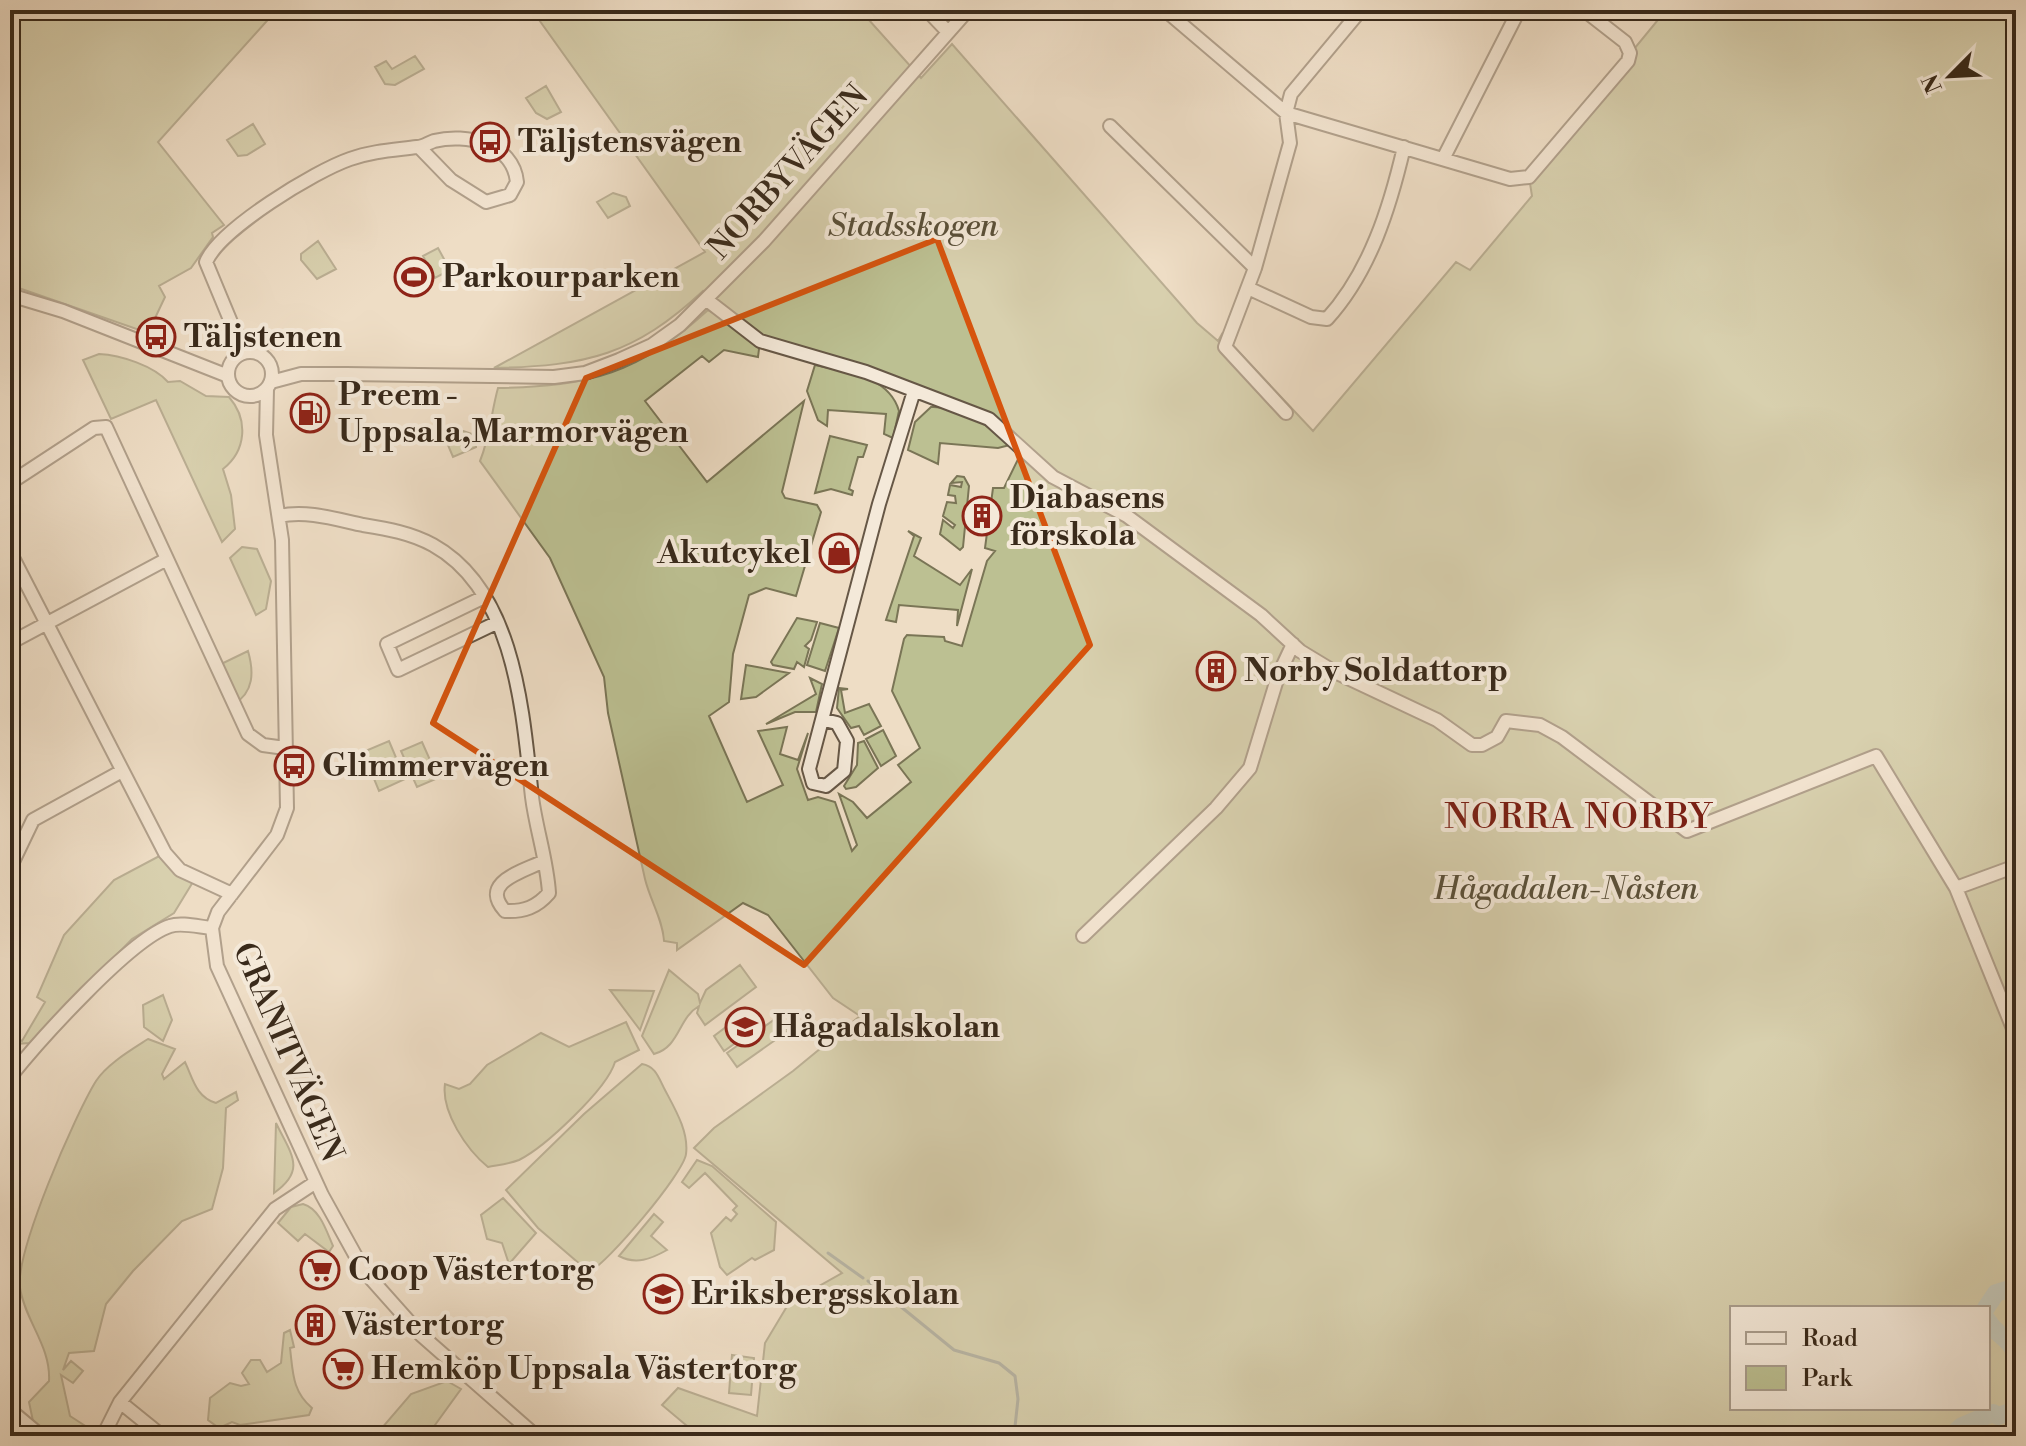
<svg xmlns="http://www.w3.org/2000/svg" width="2026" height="1446" font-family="'Libre Bodoni',serif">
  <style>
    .green { fill: #bcc092; stroke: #7a7556; stroke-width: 2; fill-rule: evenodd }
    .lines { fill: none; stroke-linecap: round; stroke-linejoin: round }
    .stream { stroke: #738179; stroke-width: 3 }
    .river { stroke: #9abbb8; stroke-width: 18 }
    .minor-casing { stroke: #665746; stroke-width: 16 }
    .minor { stroke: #f4e9d9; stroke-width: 12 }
    .marked { fill: none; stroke: #d6540e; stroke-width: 6; stroke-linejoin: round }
    .labels { text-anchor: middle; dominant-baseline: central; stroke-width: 8; stroke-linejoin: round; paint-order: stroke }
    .poi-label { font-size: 32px; font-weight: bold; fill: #392a1b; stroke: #f4e9d9; text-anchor: start }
    .street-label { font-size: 32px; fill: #392a1b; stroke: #f4e9d9 }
    .park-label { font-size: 32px; font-style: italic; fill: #5a5039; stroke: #f4e9d9 }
    .neighbourhood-label { font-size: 34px; letter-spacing: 2px; fill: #7a1f14; stroke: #f4e9d9 }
  </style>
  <rect width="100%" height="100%" fill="#eeddc5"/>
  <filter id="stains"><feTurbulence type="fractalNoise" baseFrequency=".0025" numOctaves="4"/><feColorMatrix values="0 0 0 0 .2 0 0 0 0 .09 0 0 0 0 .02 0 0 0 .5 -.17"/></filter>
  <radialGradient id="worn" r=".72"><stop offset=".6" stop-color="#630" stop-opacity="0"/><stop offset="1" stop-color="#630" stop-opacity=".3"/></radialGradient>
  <path class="green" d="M10 10H304L274 13 158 142 224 225 212 233 213 237 191 268 159 286 165 297 148 333 10 285Z
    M532 10H860L921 78 952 44 1197 323 1218 341 1222 334 1313 431 1456 262 1470 270 1532 196 1529 177 1666 10H2016V1436H699L662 1405 678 1388 757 1416 765 1343 789 1303 842 1273 694 1148 714 1128 793 1071 860 1016 833 998 768 915 743 903 677 950V943L664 941C663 920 650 900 645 879L608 713 604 677 550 558 480 461C490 437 491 413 498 388 591 386 638 374 708 310L742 328 717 308 703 291C634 355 587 366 494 368L705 252ZM760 341 989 419 1023 449 1004 488H993L985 548 995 551 987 561 962 646 945 641 944 637 907 635 904 639 892 691 920 748 898 765 911 782 867 818 853 802 839 794 857 845 852 851 835 802 818 797 808 800 797 769 808 733 798 760 780 754 787 727 758 731 783 785 747 802 709 716 729 702 733 654 749 595 766 588 796 596 821 512 817 505 785 498 782 492 804 401 707 482 645 401 702 356 709 362 724 350 758 357ZM1732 1308H1988V1408H1732Z
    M415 56 424 69 395 85 385 84 375 67 386 61 392 69Z
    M546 86 561 112 547 119 536 113 526 98Z
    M253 124 265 144 247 155 238 156 227 140Z
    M613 193 626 197 630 206 608 218 597 202Z
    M318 241 336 269 317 279 301 260V254Z
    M438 248 450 270 435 278 423 256Z
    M99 354C121 355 154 366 168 382L180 381 206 396 229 397C249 420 246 451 223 469L231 495 235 529 222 542 156 400 111 419 83 360Z
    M815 365C847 372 889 376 899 411L893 438 884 434 886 414 828 410 827 426 818 420 807 391Z
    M931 407C963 406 988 425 1010 445L998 448 940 443 938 464 908 450 915 422Z
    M463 431 475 435 476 447 453 457 445 438Z
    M830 436 867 445 863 457H858L849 489 853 491 852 495 831 489 815 493Z
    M957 476 964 477 969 486 963 547 960 550 940 534 943 520 953 528 955 525 943 516 947 502 956 503 955 496 948 495 950 485 961 487 962 482 951 483Z
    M908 531 921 538 914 556 960 585 972 569 957 626 958 610 899 605 896 622 886 620 914 536Z
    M242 547 257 549 271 581 266 609 256 615 230 558Z
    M797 618 817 622 811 640 805 646 809 649 804 667 797 662 794 669 773 665 771 662Z
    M820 623 839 628 825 671 807 665Z
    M248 651C254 672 254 692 234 704L217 666Z
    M746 665 789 673 756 697 741 699Z
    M810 678 822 684 816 712H795L766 724 816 694Z
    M839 688 848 689 841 690 845 713 869 704 881 726 864 735 859 726 851 728 837 708Z
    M883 730 896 756 881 766 866 739Z
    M389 741 405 779 379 791 363 752Z
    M864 741 878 768 856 787 846 789 844 786 857 765 858 743Z
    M422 742 438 778 417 787 401 751Z
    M165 853 196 877 174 913 132 939 30 1043 15 1044 10 1050V1035L22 1041 45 1002 37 997 64 935 114 880Z
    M740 965 756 987 705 1025 697 1013 699 1006C678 1018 680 1047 654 1054L642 1036 669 970 698 994 700 1003 706 990Z
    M610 990 654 991 640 1030Z
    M163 995 172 1020 163 1041 144 1027 143 1005Z
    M778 1017 788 1031 737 1067 727 1053Z
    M734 1021 744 1037 724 1051 714 1036Z
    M626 1022 639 1050 615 1062C607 1089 545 1147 519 1160 509 1164 498 1165 488 1167 467 1150 441 1112 445 1084L459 1089 470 1084 487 1065 541 1033 569 1047Z
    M148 1039 175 1049 162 1074 164 1079 185 1062C193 1079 196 1097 216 1103L236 1092 238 1100 226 1108 223 1168 212 1209 182 1221 133 1271 106 1304 94 1351 69 1353 63 1370 71 1361 83 1371 73 1383 61 1375 70 1416 93 1431 92 1436H50L34 1426 29 1402 49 1381C51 1346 25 1321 20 1288 15 1252 75 1115 96 1081 107 1064 131 1050 148 1039Z
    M642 1064C656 1066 659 1079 665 1090 675 1109 689 1132 686 1154 684 1173 607 1264 589 1272L538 1228 506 1190 584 1114Z
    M276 1123C291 1154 307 1170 274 1193Z
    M697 1160 712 1166 776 1222 774 1250 755 1260 752 1258 727 1275 720 1267 711 1233 726 1217 731 1221 737 1214 733 1210 737 1206 705 1173 689 1188 682 1182Z
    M503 1198 536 1233 509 1264 502 1243 487 1239 481 1215Z
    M303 1204C320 1209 326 1230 333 1246L329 1252 305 1234 298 1241 278 1223 291 1207Z
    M654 1214 663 1222 651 1236 667 1250C651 1259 636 1265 619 1256Z
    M290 1330 294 1347 290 1348C293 1372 292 1391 312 1408L309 1415 240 1425 232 1422 219 1428 208 1420 210 1398 230 1383 241 1386 249 1384 242 1373 251 1360H260L267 1372 281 1363 284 1333Z
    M732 1355 754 1358 751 1395 729 1393Z
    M447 1381 461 1389 427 1436H375L411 1394Z"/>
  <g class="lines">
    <path class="stream" d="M828 1253 863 1278
      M868 1281 895 1302
      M900 1306 954 1350 999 1363 1015 1376 1018 1399 1014 1436"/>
    <path class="river" d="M1986 1308 1996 1293 2016 1287
      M1988 1321C1996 1335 2011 1339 2016 1355
      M1951 1436 1962 1426 1993 1413 1998 1416 2016 1410"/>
    <defs>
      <path id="minor" d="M927 10 948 32
        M1165 10 1286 113 1510 179 1529 177 1628 61 1630 53 1625 42 1584 10
        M1110 126 1255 268
        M1443 159 1519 10
        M1248 288 1311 317 1327 319C1370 272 1390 207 1404 147
        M10 295 63 311 228 376
        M707 300 760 341 866 372 989 419 1053 477 1127 516 1261 615 1300 651 1333 671 1437 720 1472 745H1482L1497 737 1506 721 1540 725 1562 737 1687 831 1876 756 1956 888 2016 866
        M228 374a22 22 0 1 1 44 0a22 22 0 1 1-44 0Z
        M249 352 233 327 206 262C220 229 315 171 350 159 372 151 394 150 417 147 423 147 428 143 434 141 466 133 513 143 517 182L510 195 486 202 451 180 419 147
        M271 382 301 374H346L554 377 585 373 619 360 652 345 680 325 764 241 968 10
        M267 389 266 435 282 540 287 808 277 835 218 912 212 928 217 966 322 1195 364 1271 421 1335 536 1436
        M1286 413 1225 347 1255 268 1290 143 1286 113 1291 94 1361 10
        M10 483 94 428 106 427 248 734 263 745 285 748
        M279 516C307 510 335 519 363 525 388 529 411 533 433 545 516 591 523 715 532 797 536 829 547 860 549 893 537 907 524 912 505 911 479 882 522 872 544 861
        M10 552 165 853 180 870 232 894
        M482 598 387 644 398 670 496 623
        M10 643 167 559
        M824 720 837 723 847 741 844 771 826 786 813 783 809 769 879 504 914 391
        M10 868 33 820 122 771
        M1956 888 2016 1036
        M1083 936 1216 808 1250 768 1278 676 1293 644
        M10 1077C38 1042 130 939 170 926 181 922 200 927 212 928
        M120 1402 162 1436
        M10 1410 41 1436
        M103 1436 120 1402 275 1209 316 1182"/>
    </defs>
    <use href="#minor" class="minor-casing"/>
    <use href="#minor" class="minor"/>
  </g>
  <path d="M0 0H2026V1446H0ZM937 239 1090 645 804 965 433 723 586 378Z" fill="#eeddc5" fill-opacity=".55" fill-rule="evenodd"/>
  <path class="marked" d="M937 239 1090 645 804 965 433 723 586 378Z"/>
  <defs>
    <symbol id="bus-ring" viewBox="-11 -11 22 22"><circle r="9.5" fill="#f4e9d9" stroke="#8f2418" stroke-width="1.5"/><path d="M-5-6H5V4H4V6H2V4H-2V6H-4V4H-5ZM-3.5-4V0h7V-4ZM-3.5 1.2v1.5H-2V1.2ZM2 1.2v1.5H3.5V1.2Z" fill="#8f2418"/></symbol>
    <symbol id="stadium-ring" viewBox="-11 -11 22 22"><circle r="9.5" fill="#f4e9d9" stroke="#8f2418" stroke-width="1.5"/><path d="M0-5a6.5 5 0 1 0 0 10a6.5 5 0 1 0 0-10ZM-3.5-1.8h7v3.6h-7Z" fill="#8f2418"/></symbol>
    <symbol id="fuel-ring" viewBox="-11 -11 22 22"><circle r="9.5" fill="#f4e9d9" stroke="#8f2418" stroke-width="1.5"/><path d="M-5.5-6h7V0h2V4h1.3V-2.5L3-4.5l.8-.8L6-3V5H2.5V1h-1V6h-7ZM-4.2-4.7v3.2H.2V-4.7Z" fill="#8f2418"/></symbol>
    <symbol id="building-ring" viewBox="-11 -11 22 22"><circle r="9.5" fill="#f4e9d9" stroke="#8f2418" stroke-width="1.5"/><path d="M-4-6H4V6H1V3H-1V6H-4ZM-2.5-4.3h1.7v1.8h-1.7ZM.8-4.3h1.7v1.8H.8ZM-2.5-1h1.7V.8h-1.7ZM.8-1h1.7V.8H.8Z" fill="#8f2418"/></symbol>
    <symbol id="shop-ring" viewBox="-11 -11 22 22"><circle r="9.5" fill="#f4e9d9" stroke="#8f2418" stroke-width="1.5"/><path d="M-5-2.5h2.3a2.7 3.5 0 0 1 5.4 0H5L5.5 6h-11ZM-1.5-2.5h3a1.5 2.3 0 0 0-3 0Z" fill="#8f2418"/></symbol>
    <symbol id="school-ring" viewBox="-11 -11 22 22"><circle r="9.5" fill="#f4e9d9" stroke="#8f2418" stroke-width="1.5"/><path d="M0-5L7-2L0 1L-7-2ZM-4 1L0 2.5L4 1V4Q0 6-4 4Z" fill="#8f2418"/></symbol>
    <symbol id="supermarket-ring" viewBox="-11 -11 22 22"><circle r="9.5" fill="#f4e9d9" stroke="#8f2418" stroke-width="1.5"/><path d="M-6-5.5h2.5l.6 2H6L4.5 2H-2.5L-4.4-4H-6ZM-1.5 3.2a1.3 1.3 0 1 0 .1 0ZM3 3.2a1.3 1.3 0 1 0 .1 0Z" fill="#8f2418"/></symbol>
  </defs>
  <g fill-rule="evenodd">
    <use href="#bus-ring" x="468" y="120" width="44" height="44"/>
    <use href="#stadium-ring" x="392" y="255" width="44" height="44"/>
    <use href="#bus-ring" x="134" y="315" width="44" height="44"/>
    <use href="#fuel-ring" x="288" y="391" width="44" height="44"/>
    <use href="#building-ring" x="960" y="494" width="44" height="44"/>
    <use href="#shop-ring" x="817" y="531" width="44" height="44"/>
    <use href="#building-ring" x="1194" y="649" width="44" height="44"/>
    <use href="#bus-ring" x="272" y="744" width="44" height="44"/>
    <use href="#school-ring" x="723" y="1005" width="44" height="44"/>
    <use href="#supermarket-ring" x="298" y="1248" width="44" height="44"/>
    <use href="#school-ring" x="641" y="1272" width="44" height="44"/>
    <use href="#building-ring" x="293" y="1303" width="44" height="44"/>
    <use href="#supermarket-ring" x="321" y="1347" width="44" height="44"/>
  </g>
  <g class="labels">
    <g class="poi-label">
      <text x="518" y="142">Täljstensvägen</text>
      <text x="442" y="277">Parkourparken</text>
      <text x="184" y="337">Täljstenen</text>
      <text x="338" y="395">Preem -<tspan x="338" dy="37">Uppsala,Marmorvägen</tspan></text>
      <text x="1010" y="498">Diabasens<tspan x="1010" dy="37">förskola</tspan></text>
      <text x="811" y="553" text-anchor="end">Akutcykel</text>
      <text x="1244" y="671">Norby Soldattorp</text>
      <text x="322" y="766">Glimmervägen</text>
      <text x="773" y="1027">Hågadalskolan</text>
      <text x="348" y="1270">Coop Västertorg</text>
      <text x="691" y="1294">Eriksbergsskolan</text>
      <text x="343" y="1325">Västertorg</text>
      <text x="371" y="1369">Hemköp Uppsala Västertorg</text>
    </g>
    <g class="street-label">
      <text transform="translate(788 172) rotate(-48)">NORBYVÄGEN</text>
      <text transform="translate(288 1052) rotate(67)">GRANITVÄGEN</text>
    </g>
    <g class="park-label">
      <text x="913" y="226">Stadsskogen</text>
      <text x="1566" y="889">Hågadalen-Nåsten</text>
    </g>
    <g class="neighbourhood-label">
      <text x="1579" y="818">NORRA NORBY</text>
    </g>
  </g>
  <rect width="2026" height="1446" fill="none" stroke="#eeddc5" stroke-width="40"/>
  <rect x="12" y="12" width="2002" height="1422" fill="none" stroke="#392a1b" stroke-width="4"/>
  <rect x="20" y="20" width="1986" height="1406" fill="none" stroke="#392a1b" stroke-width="2"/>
  <rect x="1730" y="1306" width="260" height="104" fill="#f4e9d9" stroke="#a99d8d" stroke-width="2"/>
  <rect x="1746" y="1332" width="40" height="12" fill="#f4e9d9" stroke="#a99d8d" stroke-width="2"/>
  <text x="1802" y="1346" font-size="24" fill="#392a1b">Road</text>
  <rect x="1746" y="1366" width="40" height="24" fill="#bcc092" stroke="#a99d8d" stroke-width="2"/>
  <text x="1802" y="1386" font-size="24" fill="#392a1b">Park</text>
  <g transform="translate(1950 76) rotate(246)" stroke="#f4e9d9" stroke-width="6" paint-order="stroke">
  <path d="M0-6L14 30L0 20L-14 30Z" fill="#392a1b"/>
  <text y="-12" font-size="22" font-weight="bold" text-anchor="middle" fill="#392a1b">N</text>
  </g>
  <rect width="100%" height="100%" filter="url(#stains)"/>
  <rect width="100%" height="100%" fill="url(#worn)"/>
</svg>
